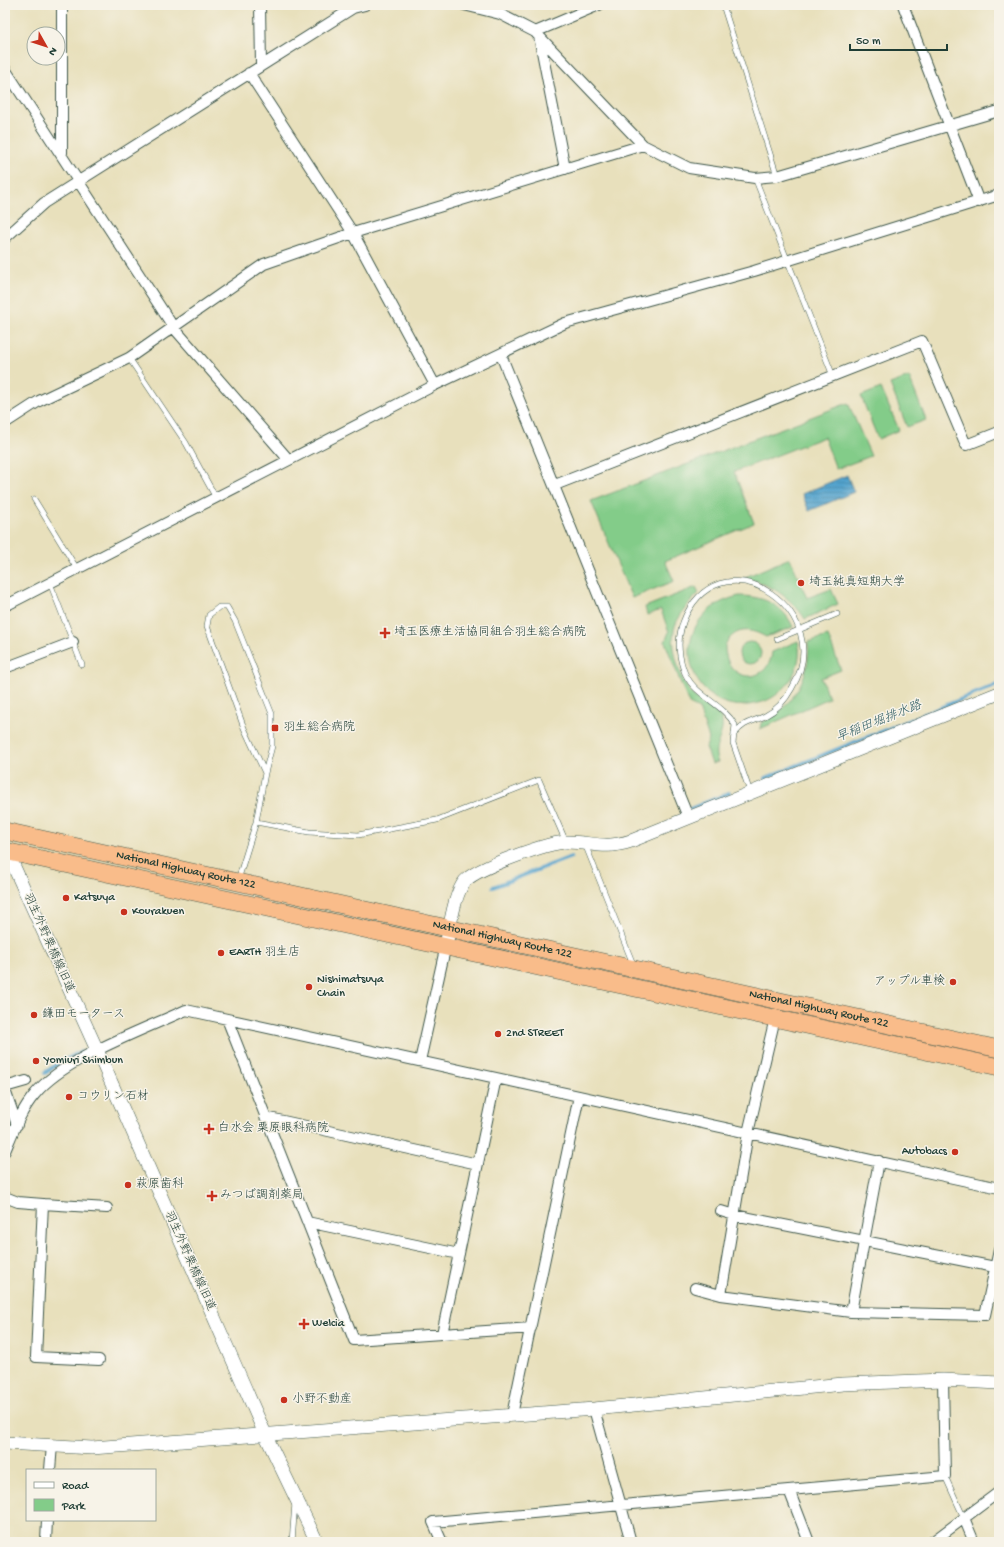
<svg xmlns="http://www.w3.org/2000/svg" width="1004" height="1547" font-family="'Gochi Hand','Klee One',sans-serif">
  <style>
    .green { fill: #83cc89; stroke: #51845e }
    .water { fill: url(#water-rules); stroke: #387080 }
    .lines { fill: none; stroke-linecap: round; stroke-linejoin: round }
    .stream { stroke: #52a3cd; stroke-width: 4 }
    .service-casing { stroke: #3d5548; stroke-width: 6 }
    .minor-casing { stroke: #3d5548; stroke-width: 12 }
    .tertiary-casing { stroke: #3d5548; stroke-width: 14 }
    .trunk-casing { stroke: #3d5548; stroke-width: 18 }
    .service { stroke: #fff; stroke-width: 5 }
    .minor { stroke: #fff; stroke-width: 10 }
    .tertiary { stroke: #fff; stroke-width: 13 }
    .trunk { stroke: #f9bc8a; stroke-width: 17 }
    .poi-dot { fill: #c8321e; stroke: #f7f3e8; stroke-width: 1.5 }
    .labels { text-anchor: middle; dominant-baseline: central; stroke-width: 3; stroke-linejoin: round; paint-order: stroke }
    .poi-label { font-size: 12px; fill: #1f3d34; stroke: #f7f3e8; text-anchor: start }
    .street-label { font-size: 12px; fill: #1f3d34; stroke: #f7f3e8 }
    .water-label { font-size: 13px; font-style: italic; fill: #2e5c62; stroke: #f7f3e8 }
  </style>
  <defs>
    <pattern id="water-rules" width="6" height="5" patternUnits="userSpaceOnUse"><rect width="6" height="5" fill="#52a3cd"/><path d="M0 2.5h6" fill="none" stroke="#4386a7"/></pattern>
  </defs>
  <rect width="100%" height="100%" fill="#f7f3e8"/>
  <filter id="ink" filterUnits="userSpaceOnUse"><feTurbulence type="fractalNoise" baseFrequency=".025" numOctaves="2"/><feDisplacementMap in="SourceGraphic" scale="8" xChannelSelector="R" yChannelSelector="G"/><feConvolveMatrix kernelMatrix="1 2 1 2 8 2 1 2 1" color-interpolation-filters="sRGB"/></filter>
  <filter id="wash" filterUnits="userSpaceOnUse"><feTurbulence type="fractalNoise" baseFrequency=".012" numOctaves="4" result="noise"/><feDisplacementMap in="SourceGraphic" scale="16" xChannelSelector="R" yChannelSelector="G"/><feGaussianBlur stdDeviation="0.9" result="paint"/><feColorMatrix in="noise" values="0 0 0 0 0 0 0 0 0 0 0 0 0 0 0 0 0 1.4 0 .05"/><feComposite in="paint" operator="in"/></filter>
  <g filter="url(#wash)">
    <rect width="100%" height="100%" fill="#e8e0bc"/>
    <path class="green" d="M909 377 926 420 907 427 890 384Z
      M881 388 899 430 878 439 861 396Z
      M848 403 871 456 836 469 824 437 734 472 754 523 665 561 674 581 632 598 591 501Z
      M790 558 807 598 831 589 838 604 805 619C793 599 767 581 743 578Z
      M696 587 699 593C690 602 680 613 675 626 669 644 680 681 693 695 701 703 716 708 721 718 727 733 710 747 718 762L712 764 706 747 709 739 699 709 689 704 665 642 669 632 661 610 647 615 645 607Z
      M739 596C762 596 783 604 793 627L766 637C750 628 735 627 725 645 724 684 769 686 772 652L798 641C802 657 796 674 786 686 777 696 767 702 754 704 686 719 659 614 739 596Z
      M828 636 841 670 821 678 829 698 760 729 761 723C792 708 812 676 808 642Z
      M739 653a11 11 0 1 1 22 0a11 11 0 1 1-22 0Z"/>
    <path class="water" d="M847 475 854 492 809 511 802 494Z"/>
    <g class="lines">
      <path class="stream" d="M766 778 999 684
        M690 809 729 793
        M493 887 571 857
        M45 1073 59 1063 80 1052"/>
    </g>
  </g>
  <g filter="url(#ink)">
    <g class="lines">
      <defs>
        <path id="service" d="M723 5 777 176
          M755 178 833 376
          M129 358 186 443 216 498
          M34 499 77 569
          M50 583 82 665
          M777 639 837 614
          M734 734C746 720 751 723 765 716 777 710 786 699 792 688 838 613 726 535 686 615 678 632 677 650 683 668 691 695 722 702 735 725L733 743 750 792
          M256 822 309 832 358 835 437 820 539 780 566 842
          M585 844 633 964
          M238 880 256 822 265 773 244 728 207 626 209 615 219 607H227L235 621 272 714V746L265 773
          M945 1476 964 1518
          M292 1542 295 1503"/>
        <path id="minor" d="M260 5 261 65
          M464 5 500 14 535 32 643 145 689 168 755 178 777 176 999 111
          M903 5 979 202
          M535 32 599 5
          M539 36 565 169
          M5 69 174 328 289 460
          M249 73 353 233 435 385
          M62 153V5
          M5 238 44 203 353 8 365 5
          M501 355 688 817
          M5 423 39 401 129 358 264 264 353 233 643 145
          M555 485 922 341 966 445 999 432
          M5 606 435 385 565 323 754 271 999 195
          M5 668 73 642
          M227 1019 354 1340 531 1328
          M420 1061 446 945
          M5 1087 26 1081
          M5 1090 17 1125
          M265 1117 478 1164
          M5 1151C13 1132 21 1110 35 1094 64 1058 143 1030 186 1010L999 1188
          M5 1197 18 1202 43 1204
          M721 1211 734 1215 995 1267
          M307 1222 459 1254
          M695 1288 721 1295 851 1312 985 1315 999 1250
          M721 1295 748 1133 775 1018
          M851 1312 879 1161
          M442 1334 496 1078
          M99 1360 36 1357 43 1204 107 1208
          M594 1409 631 1542
          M512 1415 579 1096
          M50 1470 52 1445
          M789 1490 809 1542
          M964 1518 974 1542
          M46 1542 47 1520
          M442 1542 433 1522 945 1476 943 1380
          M932 1542 999 1492"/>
        <path id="tertiary" d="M5 847 97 1050 266 1436 317 1542
          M446 945C450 928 454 894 465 881 477 868 549 842 567 842 593 842 603 850 631 841L999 693
          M5 1443 92 1448 594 1409 843 1384 943 1380 999 1383"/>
        <g id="trunk">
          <path id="s1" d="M5 831 999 1049"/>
          <path d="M5 851 999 1067"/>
        </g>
      </defs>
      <use href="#service" class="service-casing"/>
      <use href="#minor" class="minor-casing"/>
      <use href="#tertiary" class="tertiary-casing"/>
      <use href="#trunk" class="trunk-casing"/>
      <use href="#service" class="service"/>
      <use href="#minor" class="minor"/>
      <use href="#tertiary" class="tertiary"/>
      <use href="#trunk" class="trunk"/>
    </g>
  </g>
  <g class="poi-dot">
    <circle cx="801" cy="583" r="4"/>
    <path d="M383 627h4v4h4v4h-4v4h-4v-4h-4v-4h4z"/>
    <rect x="271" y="724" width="8" height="8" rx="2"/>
    <circle cx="66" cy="898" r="4"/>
    <circle cx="124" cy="912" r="4"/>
    <circle cx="221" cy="953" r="4"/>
    <circle cx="953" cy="982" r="4"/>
    <circle cx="309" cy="987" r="4"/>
    <circle cx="34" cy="1015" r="4"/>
    <circle cx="498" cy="1034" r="4"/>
    <circle cx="36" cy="1061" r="4"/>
    <circle cx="69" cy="1097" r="4"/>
    <path d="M207 1123h4v4h4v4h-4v4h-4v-4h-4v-4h4z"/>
    <circle cx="955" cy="1152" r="4"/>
    <circle cx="128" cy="1185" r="4"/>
    <path d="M210 1190h4v4h4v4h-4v4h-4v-4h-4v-4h4z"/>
    <path d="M302 1318h4v4h4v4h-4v4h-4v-4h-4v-4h4z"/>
    <circle cx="284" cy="1400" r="4"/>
  </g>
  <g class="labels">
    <g class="poi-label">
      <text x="809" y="583">埼玉純真短期大学</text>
      <text x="394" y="633">埼玉医療生活協同組合羽生総合病院</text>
      <text x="283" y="728">羽生総合病院</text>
      <text x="74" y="898">Katsuya</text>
      <text x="132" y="912">Kourakuen</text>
      <text x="229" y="953">EARTH 羽生店</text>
      <text x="317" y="980">Nishimatsuya<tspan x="317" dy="14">Chain</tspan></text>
      <text x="945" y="982" text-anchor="end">アップル車検</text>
      <text x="42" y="1015">鎌田モータース</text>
      <text x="506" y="1034">2nd STREET</text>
      <text x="44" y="1061">Yomiuri Shimbun</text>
      <text x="77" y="1097">コウリン石材</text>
      <text x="218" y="1129">白水会 栗原眼科病院</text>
      <text x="947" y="1152" text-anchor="end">Autobacs</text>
      <text x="136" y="1185">萩原歯科</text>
      <text x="220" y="1196">みつば調剤薬局</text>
      <text x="312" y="1324">Welcia</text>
      <text x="292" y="1400">小野不動産</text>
    </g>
    <g class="street-label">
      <text stroke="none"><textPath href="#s1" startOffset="185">National Highway Route 122</textPath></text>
      <text stroke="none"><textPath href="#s1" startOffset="509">National Highway Route 122</textPath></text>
      <text transform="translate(48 943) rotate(66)">羽生外野栗橋線旧道</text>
      <text stroke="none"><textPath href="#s1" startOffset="833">National Highway Route 122</textPath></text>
      <text transform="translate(189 1261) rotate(66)">羽生外野栗橋線旧道</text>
    </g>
    <g class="water-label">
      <text transform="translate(879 722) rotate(-22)">早稲田堀排水路</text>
    </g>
  </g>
  <rect width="1004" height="1547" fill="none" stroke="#f7f3e8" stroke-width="20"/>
  <rect x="26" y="1469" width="130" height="52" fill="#f7f3e8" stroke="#a1aaa0"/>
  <rect x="34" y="1482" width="20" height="6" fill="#ffffff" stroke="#a1aaa0"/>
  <text x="62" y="1489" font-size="12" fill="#1f3d34">Road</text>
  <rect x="34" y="1499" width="20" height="12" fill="#83cc89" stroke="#a1aaa0"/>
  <text x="62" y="1509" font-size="12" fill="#1f3d34">Park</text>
  <g transform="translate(46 46) rotate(129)"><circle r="19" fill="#f7f3e8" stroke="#a1aaa0"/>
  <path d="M0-3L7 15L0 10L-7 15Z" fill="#c8321e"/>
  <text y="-6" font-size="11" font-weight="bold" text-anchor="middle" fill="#1f3d34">N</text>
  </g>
  <path d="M850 44v6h97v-6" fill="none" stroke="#1f3d34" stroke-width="2"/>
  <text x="856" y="44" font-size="12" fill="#1f3d34" stroke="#f7f3e8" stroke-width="3" paint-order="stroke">50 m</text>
</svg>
